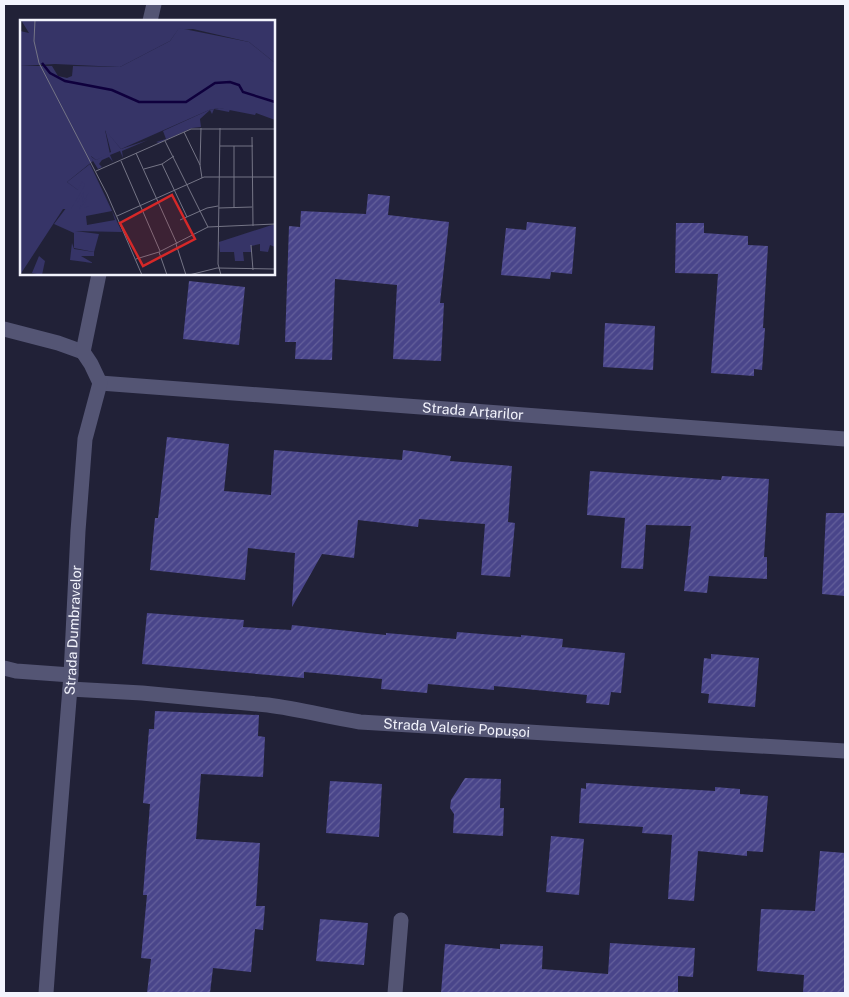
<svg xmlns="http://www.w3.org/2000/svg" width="849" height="997" font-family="'Public Sans',sans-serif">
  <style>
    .building { fill: url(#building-hatch) }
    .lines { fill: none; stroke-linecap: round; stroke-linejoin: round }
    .minor { stroke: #545574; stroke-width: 15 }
    .labels { text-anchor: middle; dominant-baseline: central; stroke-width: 4; stroke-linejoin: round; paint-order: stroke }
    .street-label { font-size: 14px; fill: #f3f4fd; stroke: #212137 }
    .inset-river { fill: none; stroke: #0f003d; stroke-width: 2.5 }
    .inset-road { fill: none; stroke: #757586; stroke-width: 1 }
    .view { fill: #d62828; fill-opacity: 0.15; stroke: #d62828; stroke-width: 2.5 }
    .inset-edge { fill: none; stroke: #f3f4fd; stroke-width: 2.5 }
  </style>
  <defs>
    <pattern id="building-hatch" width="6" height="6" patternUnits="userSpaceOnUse" patternTransform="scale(1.25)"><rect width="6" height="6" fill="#49458a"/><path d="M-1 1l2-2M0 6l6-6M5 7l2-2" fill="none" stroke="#64609b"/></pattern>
  </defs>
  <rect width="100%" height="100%" fill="#212137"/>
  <path class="building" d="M368 194 390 196 388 215 449 222 440 303H444L441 361 393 359 397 285 335 279 332 360 295 359 296 342H285L289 226 300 227 301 211 366 214Z
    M527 222 576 227 572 274 551 272 550 279 501 275 506 228 526 230Z
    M676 223H704V233L748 236V245L768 246 763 328H765L762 370 754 369V376L711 373 718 274 675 273Z
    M189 281 245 287 239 345 183 339Z
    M605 323 655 326 653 370 603 367Z
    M167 437 229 444 224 491 271 495 274 450 402 460 403 450 451 456 450 461 512 466 508 522 515 523 510 577 481 575 485 524 419 519 418 527 358 520 354 558 322 554 292 607 295 553 248 548 245 580 150 570 155 518H158Z
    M590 471 721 480 722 476 769 479 764 557H767V579L709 576 707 593 684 591 691 526 646 525 643 569 621 568 625 518 587 515Z
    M826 513H845V596L822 594Z
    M147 613 244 620 243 627 291 630 292 625 386 635V633L456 639 457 632 521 637V635L563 639 562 647 625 653 621 693 611 692 609 705 586 703 587 695 494 686V690L428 684 427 693 381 689 382 679 304 672V678L142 664Z
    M711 654 759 658 755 707 708 703 709 694 701 693 704 658 711 659Z
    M155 711 259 715 258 736 265 737 263 777 201 774 196 839 260 843 256 906H265L263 930 255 929 251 972 213 968 210 993H147L151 959 141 958 147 895H143L150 804 143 803 149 729H154Z
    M465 778 501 779 500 808H504L503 836 453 833 454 814 450 808 451 800Z
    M330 781 382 784 379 837 326 833Z
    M586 783 715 791V787L740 789V794L768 796 763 852 747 851V856L698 851 694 901 668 899 672 835 642 833 643 827 579 823 581 788 586 789Z
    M551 836 584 839 579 895 546 892Z
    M820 851 845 853V993H803L804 975 757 971 761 909 815 911Z
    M320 919 368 923 364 965 316 961Z
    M610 943 695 948 693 977 678 976V993H441L445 944 500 949V944L543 946 542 969 608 974Z"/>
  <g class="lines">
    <g class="minor">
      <path d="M150 21 154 4"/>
      <path d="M4 329 58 343 83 352"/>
      <path id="s1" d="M100 383 845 439"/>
      <path d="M4 668 16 671 71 675"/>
      <path id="s2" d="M70 689 142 693 268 705C299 709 329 717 360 722L845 751"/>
      <path id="s3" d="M46 993 51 924 71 675 78 531 85 439 100 383 91 364 83 352 99 274"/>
      <path d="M395 993 401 920"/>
    </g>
  </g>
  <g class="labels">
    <g class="street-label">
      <text stroke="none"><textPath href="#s1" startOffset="374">Strada Arțarilor</textPath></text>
      <text stroke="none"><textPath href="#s3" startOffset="364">Strada Dumbravelor</textPath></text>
      <text stroke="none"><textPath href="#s2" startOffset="389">Strada Valerie Popușoi</textPath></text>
    </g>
  </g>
  <g transform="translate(20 20)">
    <rect width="255" height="255" fill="#212137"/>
    <path d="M1 0H255V43L229 22 173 9 158 10 150 21 100 47 35 44 0 46V11L9 13ZM199 88 210 89 209 92 194 89 192 94 190 90 180 99 181 107 172 108 139 123 136 122 146 119 143 111 189 90ZM85 109 101 129 128 120 102 131 103 138 100 131 90 135 93 142 89 137 82 140 79 144 82 147 78 149 70 136 76 140 91 132ZM70 144 102 212 55 211 79 214 74 232 54 228V213L34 204 59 171 47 162ZM92 191 95 200 67 205 66 196ZM255 204V227L250 225 248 232 240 231V224L231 226V232H223L224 241H215L214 232H200L199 222Z" fill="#363467" fill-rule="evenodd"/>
    <path d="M159 8 229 22 255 43V100L236 93 235 95 199 88 189 90 101 129 85 110 90 134 76 140 71 136 73 141 47 162 58 170 62 161 65 165 51 189H43L0 255V46H32L38 56 47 58 52 56 53 46 100 47 150 21ZM64 172 62 183 69 173V186L64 188 67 179 59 190 61 185 57 187V183ZM52 223 54 229 74 232V236H61L73 243 50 240ZM19 236 25 241 22 255 12 253Z" fill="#363467"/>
    <path class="inset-river" d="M22 43 30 53 45 61 92 70 119 82H166L195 63 210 62 219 65 223 72 255 82"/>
    <path class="inset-road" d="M15 0 14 21 19 43 87 174 122 255M200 108 198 244 201 255M164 112 180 145 182 158M232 117 233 206M145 121 188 207M200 126H233M214 126V188M116 133 157 224M101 141 140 231M142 144 167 197M180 145 181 108M124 149 142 144 154 136M76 151 171 109H255M199 188 232 187M97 196 184 157H255M160 200 187 188 198 186M156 224 166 255M231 225 233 250M139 232 147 255M116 239 139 232 188 207 255 204M169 255 197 248 255 249"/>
    <path class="view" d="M152 175 175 219 123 246 100 203Z"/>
    <rect width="255" height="255" class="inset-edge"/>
  </g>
  <rect width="849" height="997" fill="none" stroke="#f3f4fd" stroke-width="10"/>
</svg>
